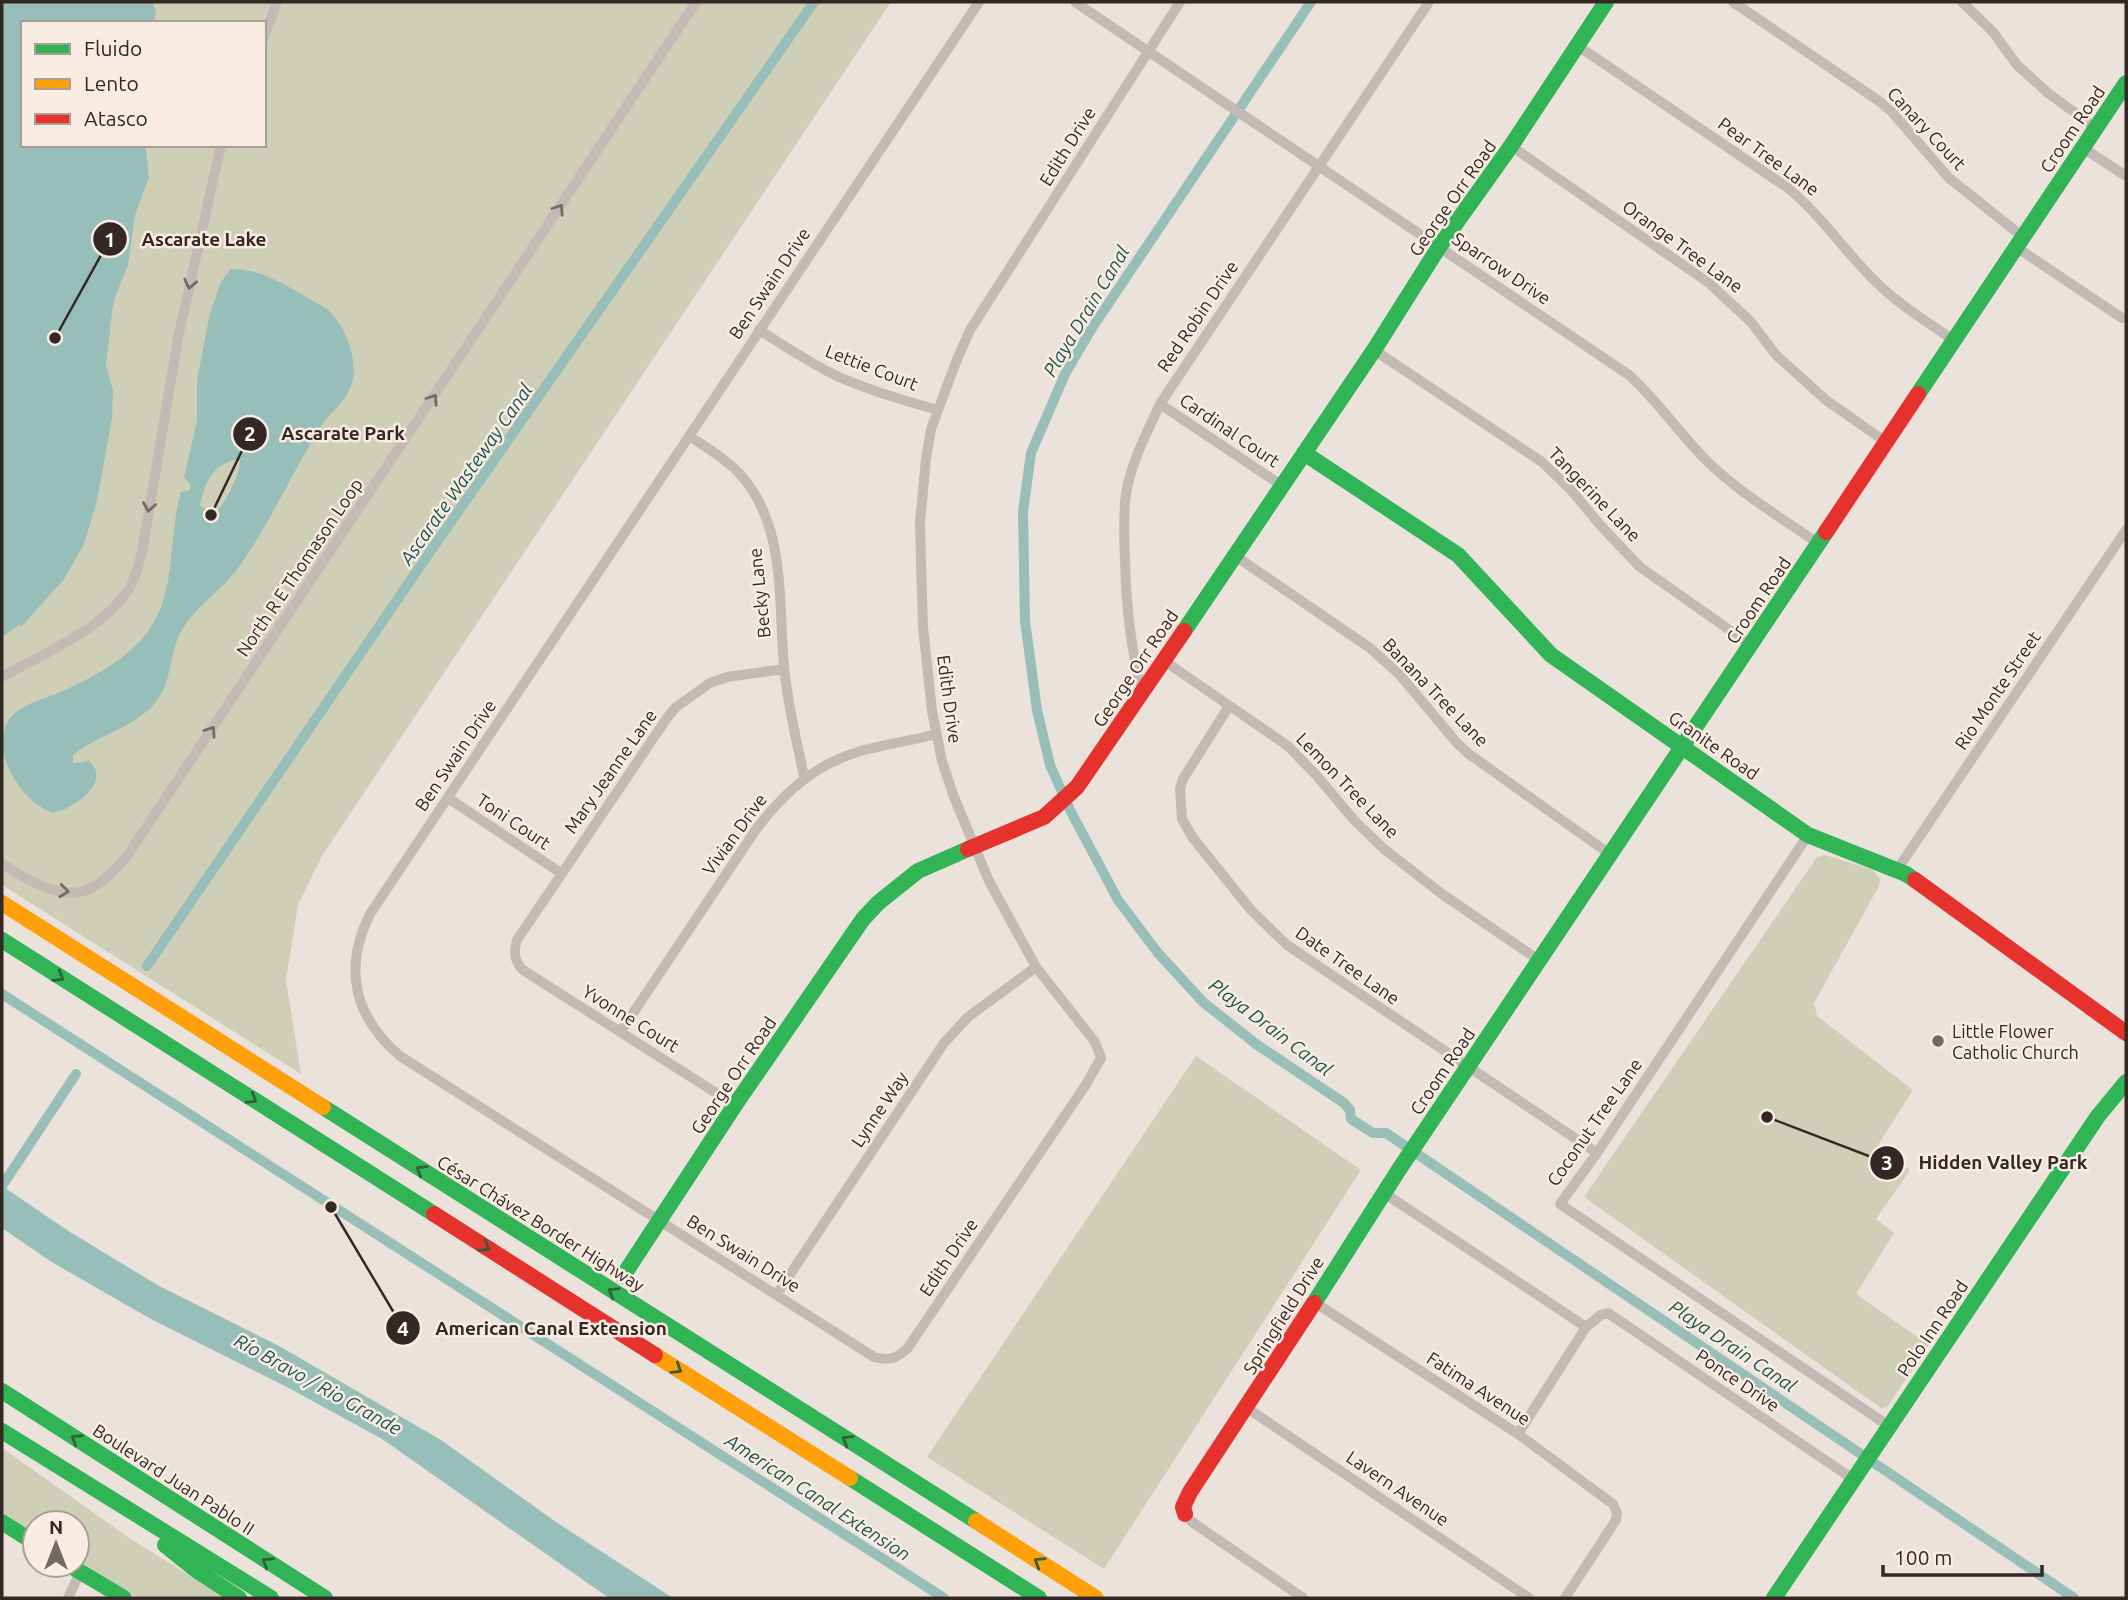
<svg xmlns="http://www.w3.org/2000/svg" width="2128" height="1600" font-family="Ubuntu,sans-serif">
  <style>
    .green { fill: #cecfb6; fill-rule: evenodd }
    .water { fill: #98beb9; fill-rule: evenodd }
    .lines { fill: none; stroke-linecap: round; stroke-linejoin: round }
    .canal { stroke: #98beb9; stroke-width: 10 }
    .street { stroke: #c3bab6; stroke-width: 10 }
    .fast { stroke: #30b455; stroke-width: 16 }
    .slow { stroke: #ff9f0a; stroke-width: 16 }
    .jam { stroke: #e5322d; stroke-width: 16 }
    .oneway { stroke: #746a66 }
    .oneway2 { stroke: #326038 }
    .poi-dot { fill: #746965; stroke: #f9ece2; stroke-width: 2.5 }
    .labels { text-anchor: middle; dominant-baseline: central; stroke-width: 5; stroke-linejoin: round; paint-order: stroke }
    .street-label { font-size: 18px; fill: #342825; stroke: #f9ece2 }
    .poi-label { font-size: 18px; fill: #342825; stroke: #f9ece2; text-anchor: start }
    .water-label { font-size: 19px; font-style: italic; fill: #195652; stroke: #f9ece2 }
    .leader { fill: none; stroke: #342825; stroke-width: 2.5 }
    .callout-dot { fill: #342825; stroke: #f9ece2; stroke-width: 2.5 }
    .mark-label { font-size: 21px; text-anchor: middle; font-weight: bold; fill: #fff }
    .callout-label { font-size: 19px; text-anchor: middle; font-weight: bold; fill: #342825; stroke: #f9ece2; stroke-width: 5; stroke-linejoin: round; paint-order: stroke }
  </style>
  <rect width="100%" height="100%" fill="#ebe2dc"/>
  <path class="green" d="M2 2H891L322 856 298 905 286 980 301 1074 2 885ZM23 23H264V145H23Z
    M1825 855 1873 870 1880 879 1879 886 1814 1003 1817 1016 1913 1090 1878 1145 1910 1170 1876 1219 1894 1233 1856 1294 1929 1345 1887 1407 1881 1408 1584 1197 1817 857Z
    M1196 1056 1361 1170 1104 1569 927 1457Z
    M2 1448 128 1537 225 1598H138L77 1560V1523H35V1533L2 1512Z"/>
  <path class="water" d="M2 2H152L156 12 154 23H23V145H143L146 150 149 177 135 215 128 265 115 297 112 311 106 365 113 391 112 418 97 501 84 544 64 579 22 626 19 625 2 637Z
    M231 269C265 268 298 293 327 309 345 325 360 361 351 386 345 403 328 414 319 429 292 474 269 524 239 567 222 590 196 606 182 630 168 654 173 683 154 704 132 729 99 734 73 755V763L89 761C113 781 73 810 53 813 32 805 19 789 9 769 1 753 0 734 9 719 20 705 40 700 56 694 89 680 131 658 151 627 177 587 168 536 181 492L190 490 191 485 184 477 197 421V380L210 313 221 282ZM233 460 240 461C240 474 224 508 213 514L200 506C205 482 210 469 233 460Z
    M2 1186 70 1232 159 1286 281 1347 441 1440 556 1522 673 1598H609L382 1439 287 1387 149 1318 50 1261 2 1228Z"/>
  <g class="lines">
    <path class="canal" d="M1311 2 1092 328 1065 374 1031 453 1023 512 1025 621 1037 710 1050 765 1071 812 1118 900 1158 953 1203 1002 1256 1044 1344 1103 1350 1110 1351 1119 1373 1133H1386L2074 1598
      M147 966 423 562 814 2
      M2 994 944 1598
      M2 1186 76 1074"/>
    <path class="street" d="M979 2 370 914C343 968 354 1017 400 1056L874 1357C889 1361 895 1359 907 1349L1085 1086 1101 1058 1095 1042 1036 967 989 881 954 797 942 761 932 711 923 627 921 561 920 522 926 459 931 429 956 362 970 330 1180 2
      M1075 2 1629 375C1659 402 1680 435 1709 463 1741 494 1782 518 1819 544
      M1733 2 1879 101 1891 111 1949 178 2023 237
      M1962 2 1993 32 2017 65 2048 93 2096 128
      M264 37 277 2
      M1578 46 1788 188C1822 216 1845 252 1876 282 1899 305 1928 322 1954 341
      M1511 146 1709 283 1751 322 1776 355 1826 400 1886 442
      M2083 148 2126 176
      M2016 247 2122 318
      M759 330C785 346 811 364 839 377 871 391 905 401 938 410
      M1374 350 1542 462 1571 490 1601 526 1640 567 1751 645
      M1160 404 1281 485
      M689 436C705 446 724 458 737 471 787 522 778 601 784 666 787 703 797 741 804 777
      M1234 555 1370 648 1399 674 1457 743 1469 754 1611 855
      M1163 660 1288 746 1317 776 1354 820 1384 849 1442 894 1540 961
      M2 677C42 654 106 628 130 587 136 576 139 564 142 552L178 338 221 145
      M1142 691C1130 647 1126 604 1125 559 1124 537 1123 515 1126 494 1131 462 1147 433 1160 404L1429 2
      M1229 706 1183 779 1180 789 1182 819 1193 838 1251 910 1287 945 1597 1153
      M448 798 561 873
      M1808 835 1597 1153 1560 1204 1889 1426
      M2 864C27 879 61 903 91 888 104 882 115 869 125 859L696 2
      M1897 870 2126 530
      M621 1031 757 828C785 792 815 764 861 751 885 744 911 741 936 734
      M735 1105 523 970C514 961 513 952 517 940L667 718 676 707 710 683 727 677 784 669
      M1384 1193 1586 1327
      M777 1294 944 1043 968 1017 1036 967
      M1314 1302 1518 1434 1613 1504 1617 1513 1616 1520 1565 1598
      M1247 1408 1529 1598
      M1518 1434 1586 1327 1601 1315 1608 1313 1853 1479
      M1185 1514 1192 1522 1303 1598
      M68 1598 80 1572"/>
    <path class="fast" d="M1918 394 2126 83
      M1304 453 1458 555 1551 655 1808 835 1906 874 1915 880
      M1184 631 1374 350 1439 247 1511 146 1606 2
      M2 940 434 1214
      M323 1107 976 1521
      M623 1276 735 1105 863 919 878 903 918 871 968 849
      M1314 1303 1398 1171 1826 532
      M2 1391 325 1598
      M2 1431 271 1598
      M850 1478 1039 1598
      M2 1522 35 1543
      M165 1545 196 1570 239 1598
      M69 1565 124 1598
      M1774 1598 2098 1116 2126 1082"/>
    <path class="slow" d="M2 903 323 1107
      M655 1355 850 1478
      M976 1521 1096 1598"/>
    <path class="jam" d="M1826 532 1918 394
      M968 849 1044 817 1077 787 1184 631
      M1915 880 2126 1033
      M434 1214 655 1355
      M1185 1514 1183 1507 1190 1492 1314 1303"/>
  </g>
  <defs><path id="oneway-chevron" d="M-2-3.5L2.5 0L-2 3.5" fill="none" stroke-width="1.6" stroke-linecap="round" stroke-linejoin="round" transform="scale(1.75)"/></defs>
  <g class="oneway">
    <use href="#oneway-chevron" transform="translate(559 209) rotate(-56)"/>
    <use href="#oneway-chevron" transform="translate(190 284) rotate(102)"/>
    <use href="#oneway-chevron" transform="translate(433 399) rotate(-56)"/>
    <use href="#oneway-chevron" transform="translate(149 507) rotate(99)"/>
    <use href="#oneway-chevron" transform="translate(211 731) rotate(-56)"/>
    <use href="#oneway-chevron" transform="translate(64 891) rotate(6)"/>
  </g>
  <g class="oneway2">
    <use href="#oneway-chevron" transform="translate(59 977) rotate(32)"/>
    <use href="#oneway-chevron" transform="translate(252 1099) rotate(32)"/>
    <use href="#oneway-chevron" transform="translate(421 1170) rotate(-148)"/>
    <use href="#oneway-chevron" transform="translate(485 1247) rotate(32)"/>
    <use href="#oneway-chevron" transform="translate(613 1292) rotate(-148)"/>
    <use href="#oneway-chevron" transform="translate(677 1369) rotate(32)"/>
    <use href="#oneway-chevron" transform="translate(76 1439) rotate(-147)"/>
    <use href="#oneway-chevron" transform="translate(847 1440) rotate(-148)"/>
    <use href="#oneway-chevron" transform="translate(267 1562) rotate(-147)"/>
    <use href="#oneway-chevron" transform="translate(1039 1562) rotate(-148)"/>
  </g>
  <circle class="poi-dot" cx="1938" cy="1041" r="7"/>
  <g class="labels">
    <g class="street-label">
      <text transform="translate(1927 128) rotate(47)">Canary Court</text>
      <text transform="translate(2072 129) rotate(-56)">Croom Road</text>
      <text transform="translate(1067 146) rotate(-58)">Edith Drive</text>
      <text transform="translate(1769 156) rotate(36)">Pear Tree Lane</text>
      <text transform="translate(1452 198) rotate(-55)">George Orr Road</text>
      <text transform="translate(1683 246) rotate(36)">Orange Tree Lane</text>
      <text transform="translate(1502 268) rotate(34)">Sparrow Drive</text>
      <text transform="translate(769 283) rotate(-56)">Ben Swain Drive</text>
      <text transform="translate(1197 316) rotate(-56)">Red Robin Drive</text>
      <text transform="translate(872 367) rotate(21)">Lettie Court</text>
      <text transform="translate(1230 430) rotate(34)">Cardinal Court</text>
      <text transform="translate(1595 494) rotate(46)">Tangerine Lane</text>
      <text transform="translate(299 567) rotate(-56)">North R E Thomason Loop</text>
      <text transform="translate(759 593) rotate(-96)">Becky Lane</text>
      <text transform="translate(1758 600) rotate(-56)">Croom Road</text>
      <text transform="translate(1135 668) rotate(-56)">George Orr Road</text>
      <text transform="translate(1997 690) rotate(-56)">Rio Monte Street</text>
      <text transform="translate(1436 692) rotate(46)">Banana Tree Lane</text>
      <text transform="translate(950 699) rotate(82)">Edith Drive</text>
      <text transform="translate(1714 745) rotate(35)">Granite Road</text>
      <text transform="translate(455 755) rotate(-56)">Ben Swain Drive</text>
      <text transform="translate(610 771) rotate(-55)">Mary Jeanne Lane</text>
      <text transform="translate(1348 785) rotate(46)">Lemon Tree Lane</text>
      <text transform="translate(514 821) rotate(34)">Toni Court</text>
      <text transform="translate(734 834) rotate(-54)">Vivian Drive</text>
      <text transform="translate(1348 965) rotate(35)">Date Tree Lane</text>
      <text transform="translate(631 1018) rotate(32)">Yvonne Court</text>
      <text transform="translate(1442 1071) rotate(-56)">Croom Road</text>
      <text transform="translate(733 1075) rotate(-56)">George Orr Road</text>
      <text transform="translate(879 1109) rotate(-56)">Lynne Way</text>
      <text transform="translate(1594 1122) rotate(-55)">Coconut Tree Lane</text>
      <text transform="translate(541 1223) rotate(32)">César Chávez Border Highway</text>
      <text transform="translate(744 1253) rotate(32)">Ben Swain Drive</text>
      <text transform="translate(948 1257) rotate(-56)">Edith Drive</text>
      <text transform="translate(1283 1315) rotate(-58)">Springfield Drive</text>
      <text transform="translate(1932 1328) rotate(-56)">Polo Inn Road</text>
      <text transform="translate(1738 1380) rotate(34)">Ponce Drive</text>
      <text transform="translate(1479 1388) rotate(33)">Fatima Avenue</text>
      <text transform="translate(174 1479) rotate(33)">Boulevard Juan Pablo II</text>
      <text transform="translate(1398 1488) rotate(34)">Lavern Avenue</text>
    </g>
    <g class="poi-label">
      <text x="1952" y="1031">Little Flower<tspan x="1952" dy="21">Catholic Church</tspan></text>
    </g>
    <g class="water-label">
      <text transform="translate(1086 311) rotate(-59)">Playa Drain Canal</text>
      <text transform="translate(466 474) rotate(-55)">Ascarate Wasteway Canal</text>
      <text transform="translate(1271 1027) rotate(37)">Playa Drain Canal</text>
      <text transform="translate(1733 1346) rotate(34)">Playa Drain Canal</text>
      <text transform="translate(318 1384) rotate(29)">Río Bravo / Rio Grande</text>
      <text transform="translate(818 1497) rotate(33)">American Canal Extension</text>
    </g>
  </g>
  <path class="leader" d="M55 338L110 239M211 515L250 434M1767 1117L1887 1163M331 1207L403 1328"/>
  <g class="callout-dot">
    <circle cx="55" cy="338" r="7"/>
    <circle cx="211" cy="515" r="7"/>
    <circle cx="1767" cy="1117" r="7"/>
    <circle cx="331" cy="1207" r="7"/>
    <circle cx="110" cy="239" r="18"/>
    <circle cx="250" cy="434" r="18"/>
    <circle cx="1887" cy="1163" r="18"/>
    <circle cx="403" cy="1328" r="18"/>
  </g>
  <g class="mark-label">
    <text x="110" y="247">1</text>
    <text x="250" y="441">2</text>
    <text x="1887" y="1170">3</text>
    <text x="403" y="1336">4</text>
  </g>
  <g class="callout-label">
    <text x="204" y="246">Ascarate Lake</text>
    <text x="343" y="440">Ascarate Park</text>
    <text x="2003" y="1169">Hidden Valley Park</text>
    <text x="551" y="1335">American Canal Extension</text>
  </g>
  <rect width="2128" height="1600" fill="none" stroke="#342825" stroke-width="7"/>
  <rect x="21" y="21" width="245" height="126" fill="#f9ece2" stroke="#aa9e96" stroke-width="2"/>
  <rect x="35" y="44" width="35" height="10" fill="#30b455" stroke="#aa9e96" stroke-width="2"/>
  <text x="84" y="56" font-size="21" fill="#342825">Fluido</text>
  <rect x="35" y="79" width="35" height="10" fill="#ff9f0a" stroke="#aa9e96" stroke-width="2"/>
  <text x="84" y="91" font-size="21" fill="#342825">Lento</text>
  <rect x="35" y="114" width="35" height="10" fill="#e5322d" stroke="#aa9e96" stroke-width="2"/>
  <text x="84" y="126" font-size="21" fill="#342825">Atasco</text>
  <g transform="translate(56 1544)"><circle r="33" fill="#f9ece2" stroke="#aa9e96" stroke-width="2"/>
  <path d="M0-5L12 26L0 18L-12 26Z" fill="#746965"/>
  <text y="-10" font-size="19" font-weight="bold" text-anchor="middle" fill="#342825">N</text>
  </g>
  <path d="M1883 1565v10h159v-10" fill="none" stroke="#342825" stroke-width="3.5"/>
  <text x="1894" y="1565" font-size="21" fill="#342825" stroke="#f9ece2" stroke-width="5" paint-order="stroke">100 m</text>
</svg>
